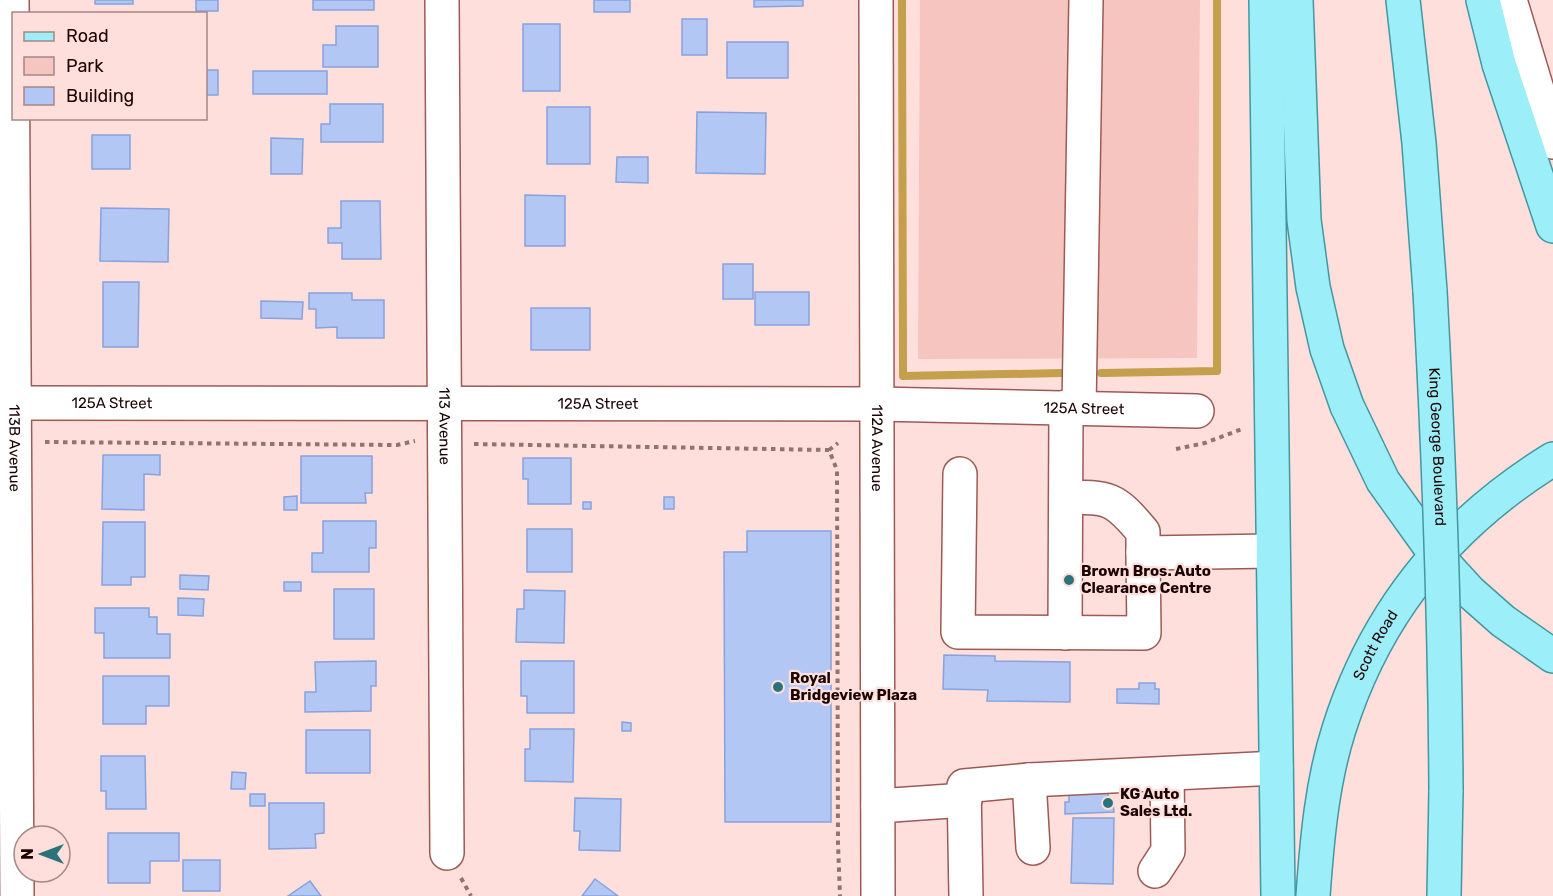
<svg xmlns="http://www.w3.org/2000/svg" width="1553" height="896" font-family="Rubik,sans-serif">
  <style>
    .green { fill: #f7c5bf }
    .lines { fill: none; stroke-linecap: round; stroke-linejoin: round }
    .stream { stroke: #c49f4c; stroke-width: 8 }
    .building { fill: #b3c7f4; stroke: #88a2db; stroke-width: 1.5 }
    .minor-casing { stroke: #9c5a55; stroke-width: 36 }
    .major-casing { stroke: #4496a0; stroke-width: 36 }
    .path { stroke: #907473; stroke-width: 4; stroke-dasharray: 4.5 4.5; stroke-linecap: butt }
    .minor { stroke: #fff; stroke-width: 33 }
    .major { stroke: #9ceff8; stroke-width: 33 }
    .major-bridge-casing { stroke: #4496a0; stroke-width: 36; stroke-linecap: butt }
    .major-bridge { stroke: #9ceff8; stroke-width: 33 }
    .poi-dot { fill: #2a737b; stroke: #ffdfdc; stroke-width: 2 }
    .labels { text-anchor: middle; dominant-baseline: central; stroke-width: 4.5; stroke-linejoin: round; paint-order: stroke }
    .street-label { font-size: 15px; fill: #1c0404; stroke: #ffdfdc }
    .poi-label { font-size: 15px; font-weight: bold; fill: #1c0404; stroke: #ffdfdc; text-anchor: start }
  </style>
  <rect width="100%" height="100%" fill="#ffdfdc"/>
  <path class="green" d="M920 0H1200L1197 358 918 359Z"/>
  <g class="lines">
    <path class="stream" d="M902 0 903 376 1063 373
      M1101 373 1217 371V0"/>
  </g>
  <path class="building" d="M95 0H133V4H95Z
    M196 0H218V11H196Z
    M313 0H374V10H313Z
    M594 0H630V12H594Z
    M754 0H803V6L754 7Z
    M682 19H707V55H682Z
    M523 24H560V91H523Z
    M336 26H378V67H323V45H336Z
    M727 42H788V78H727Z
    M206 70H218V95H206Z
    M253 71H327V94H253Z
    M330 104H383V142H321V124H330Z
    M547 107H590V164H547Z
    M697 112 766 113 765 174 696 173Z
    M92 135H130V169H92Z
    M271 138 303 139 302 174H271Z
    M617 157H648V183L616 182Z
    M525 195 565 196V246H525Z
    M341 201H380L381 259H342V243H328V228H341Z
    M101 208 169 209 168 262 100 261Z
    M723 264H753V299H723Z
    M103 282H139L138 347H103Z
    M755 292H809V325H755Z
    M309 293H352V300H384V338H337V327L316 328V309H309Z
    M261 301 303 302 302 319 261 318Z
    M531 308H590V350H531Z
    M103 455H160V475L144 474V510L102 509Z
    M301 456H372V493H365L366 503H301Z
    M523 458H571V504H528V479H523Z
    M297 496V510H284V497Z
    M664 497H674V509H664Z
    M583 502H591V509H583Z
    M323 521H376V548H369V572H312V553H323Z
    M103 522H145V577H131V585H102Z
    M527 529H572V572H527Z
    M747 531H831V822H725L724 552H747Z
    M180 575 209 576 208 590 180 589Z
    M284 582H301V591H284Z
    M334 589H374V639H334Z
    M524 590 565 591 564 643 516 642 517 609H524Z
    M178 598 204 599 203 616 178 615Z
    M95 608H149V617H157V634H170V658H104V633H95Z
    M944 655 995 656V661L1070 662V702L987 701 988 690 943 689Z
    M376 661V686H371V711L305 712V692H316L315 662Z
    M521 661H574V713H527V696H521Z
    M103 676H169V706H146V724H103Z
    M1139 683H1155V689H1159V704L1117 703V689H1139Z
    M622 722 631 723V731H622Z
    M530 729H574L573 782 525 781V749H530Z
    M306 730H370V773H306Z
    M101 756H145L146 809H106V791H101Z
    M232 772 246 773 245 789H231Z
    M1108 791V801H1113L1114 812 1065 814V802H1069V792Z
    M250 794H265V806H250Z
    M575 798 621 799 620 851 579 850 580 831H574Z
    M269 803H324V833L315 834 316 848 269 849Z
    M1073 818H1114L1113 884 1071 883Z
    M108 833H179V861H150V883H108Z
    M183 860H220V891H183Z
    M595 879 618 896H582Z
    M310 881 321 896H288Z"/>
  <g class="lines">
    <defs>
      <g id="minor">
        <path id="s1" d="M12 0 17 896"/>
        <path id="s2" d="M442 0 447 853"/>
        <path id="s3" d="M876 0 878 896"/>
        <path d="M1510 0 1553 142"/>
        <path id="s4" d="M0 403 877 404 1197 411"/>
        <path d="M1079 407 1086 0"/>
        <path d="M960 474 958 632 1144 633 1143 553 1273 551"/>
        <path d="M1066 498C1108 496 1115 498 1143 532V553"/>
        <path d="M1065 633 1066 407"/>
        <path d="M1029 780 1033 848"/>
        <path d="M878 806 965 800"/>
        <path d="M1155 871 1168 851 1167 774"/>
        <path d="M966 896 964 786 1029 780 1276 768"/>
      </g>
      <g id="major">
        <path d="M1266 0 1278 896"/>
        <path d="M1296 0 1304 220 1313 287 1327 349 1347 406 1383 481 1436 555 1469 591 1503 621 1553 656"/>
        <path d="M1403 0 1419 143 1430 291"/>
        <path d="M1483 0 1499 64 1553 226"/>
        <path id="s5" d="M1313 896C1317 840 1322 782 1339 729 1376 612 1449 523 1553 459"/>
        <path d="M1444 896 1446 790"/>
      </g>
    </defs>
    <use href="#minor" class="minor-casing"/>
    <use href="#major" class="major-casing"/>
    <path class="path" d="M45 442 397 445 415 441
      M474 444 829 450 837 470 838 844 840 896
      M1176 449 1205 443 1242 429
      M829 450 838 443
      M461 878 471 896"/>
    <use href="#minor" class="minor"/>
    <use href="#major" class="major"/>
    <defs>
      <g id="major-bridge">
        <path id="s6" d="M1430 291C1439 457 1445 623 1446 790"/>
      </g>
    </defs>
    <use href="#major-bridge" class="major-bridge-casing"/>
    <use href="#major-bridge" class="major-bridge"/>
  </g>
  <g class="poi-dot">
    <circle cx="1069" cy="580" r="6"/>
    <circle cx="778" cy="687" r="6"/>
    <circle cx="1108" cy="803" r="6"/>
  </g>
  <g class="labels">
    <g class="street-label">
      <text stroke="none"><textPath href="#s4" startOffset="112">125A Street</textPath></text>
      <text stroke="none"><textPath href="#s4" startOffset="598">125A Street</textPath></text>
      <text stroke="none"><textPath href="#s4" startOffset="1084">125A Street</textPath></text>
      <text stroke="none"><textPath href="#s2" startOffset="426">113 Avenue</textPath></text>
      <text stroke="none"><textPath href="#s6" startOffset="156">King George Boulevard</textPath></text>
      <text stroke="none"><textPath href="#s1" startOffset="448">113B Avenue</textPath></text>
      <text stroke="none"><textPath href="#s3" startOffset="448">112A Avenue</textPath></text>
      <text stroke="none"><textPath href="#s5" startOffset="261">Scott Road</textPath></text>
    </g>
    <g class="poi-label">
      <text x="1081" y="571">Brown Bros. Auto<tspan x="1081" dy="17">Clearance Centre</tspan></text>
      <text x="790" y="678">Royal<tspan x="790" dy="17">Bridgeview Plaza</tspan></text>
      <text x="1120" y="794">KG Auto<tspan x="1120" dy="17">Sales Ltd.</tspan></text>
    </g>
  </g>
  <rect x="12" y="12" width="195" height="108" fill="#ffdfdc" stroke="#a48786" stroke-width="1.5"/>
  <rect x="24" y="32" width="30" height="9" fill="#9ceff8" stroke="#a48786" stroke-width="1.5"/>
  <text x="66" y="42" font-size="18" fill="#1c0404">Road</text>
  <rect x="24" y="57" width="30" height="18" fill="#f7c5bf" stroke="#a48786" stroke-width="1.5"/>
  <text x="66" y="72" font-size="18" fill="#1c0404">Park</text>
  <rect x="24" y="87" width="30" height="18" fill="#b3c7f4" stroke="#a48786" stroke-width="1.5"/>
  <text x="66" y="102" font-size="18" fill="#1c0404">Building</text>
  <g transform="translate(42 854) rotate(270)"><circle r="28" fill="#ffdfdc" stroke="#a48786" stroke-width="1.5"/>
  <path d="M0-4.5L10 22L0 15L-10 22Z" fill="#2a737b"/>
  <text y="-9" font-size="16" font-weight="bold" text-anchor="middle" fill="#1c0404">N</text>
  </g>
</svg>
